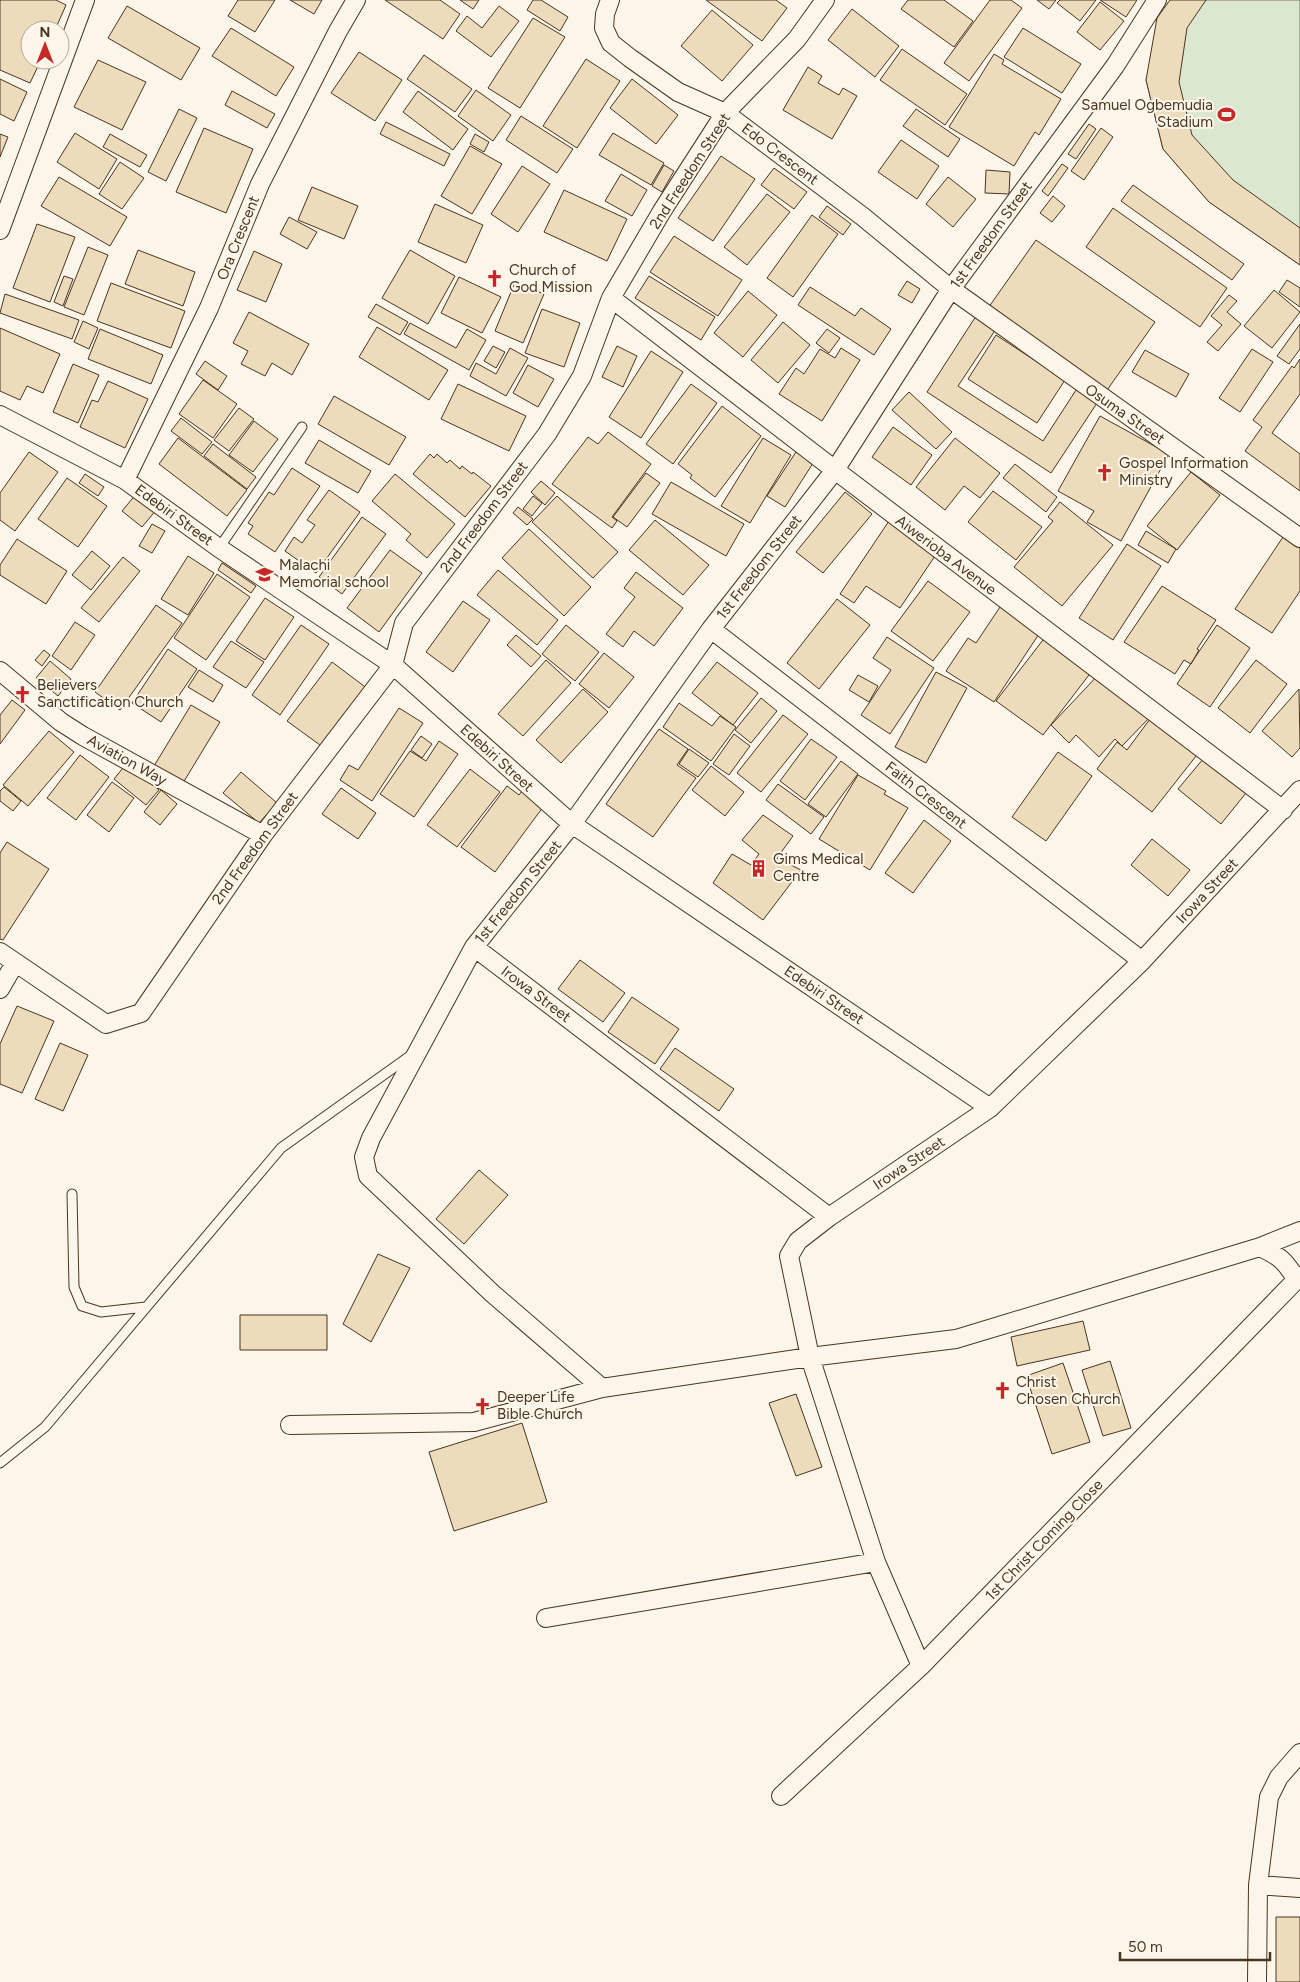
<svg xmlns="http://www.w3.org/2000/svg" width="1300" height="1982" font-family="Figtree,sans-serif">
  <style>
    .green { fill: #dce7d0; stroke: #887966 }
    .building { fill: #ecdcbc; stroke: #4a3520 }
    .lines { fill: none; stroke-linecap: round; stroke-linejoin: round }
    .lane-casing { stroke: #4a3520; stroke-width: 11 }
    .street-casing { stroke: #4a3520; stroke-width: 20 }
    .lane { stroke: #fbf6e9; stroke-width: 9 }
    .street { stroke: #fbf6e9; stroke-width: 18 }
    .labels { text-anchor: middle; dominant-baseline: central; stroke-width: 4; stroke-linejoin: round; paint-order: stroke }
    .poi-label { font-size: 15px; fill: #4a3520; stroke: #fbf6e9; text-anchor: start }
    .street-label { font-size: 15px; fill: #4a3520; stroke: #fbf6e9 }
  </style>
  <rect width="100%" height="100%" fill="#fbf6e9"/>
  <path class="green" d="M1170 0H1300V265L1209 202 1163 149 1146 80Z"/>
  <path class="building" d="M0 0H56L66 5 55 30H30V60H41L30 83 0 70Z
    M238 0H275L255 32 228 16Z
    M290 0H322L314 14Z
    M385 0H440L460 14 443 39Z
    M460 0H479L473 9Z
    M533 0H541L568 17 560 31 527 10Z
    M706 0H776L787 8 762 41Z
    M908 0H944L973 21 954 47 901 9Z
    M990 0H1011L1022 8 969 81 944 63Z
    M1037 0H1056L1049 9Z
    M1060 0H1096L1080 21 1057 3Z
    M1100 0H1137L1126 17Z
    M1170 0H1206L1187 28 1179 82 1192 135 1233 180 1300 228V265L1209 202 1163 149 1146 80 1157 18Z
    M1100 2 1124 21 1100 50 1077 32Z
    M127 6 200 48 181 80 108 38Z
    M499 6 519 21 491 57 456 31 467 16 482 28Z
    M852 9 899 46 875 77 828 40Z
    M712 10 753 45 722 81 681 46Z
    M533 18 565 37 520 108 488 88Z
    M231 28 294 67 276 96 212 56Z
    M1023 28 1081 64 1062 93 1004 57Z
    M902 49 967 94 945 125 880 80Z
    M359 52 402 80 375 121 331 93Z
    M994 54 1004 60 1002 64 1061 99 1039 135 1035 132 1014 166 949 127Z
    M424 55 472 89 455 112 407 79Z
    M586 59 620 81 577 148 543 126Z
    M98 60 146 82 122 130 74 107Z
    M808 67 822 76 818 83 839 95 843 88 857 96 832 139 783 110Z
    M0 79 27 92 14 121 0 114Z
    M632 79 678 115 656 144 610 108Z
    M476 90 511 115 493 141 458 116Z
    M232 91 275 114 267 128 225 105Z
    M418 91 468 129 453 150 403 112Z
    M179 109 197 118 166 181 148 172Z
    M916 109 960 139 948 157 903 126Z
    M521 116 573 149 557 173 506 140Z
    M386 122 450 154 444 166 380 134Z
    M1089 124 1096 129 1076 159 1068 154Z
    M204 128 253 149 226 213 176 192Z
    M1101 128 1113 137 1084 180 1071 171Z
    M75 133 117 159 99 189 57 162Z
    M613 133 664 163 651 185 599 155Z
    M0 134 8 137 0 157Z
    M110 134 147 155 140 167 103 147Z
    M475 134 489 142 484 152 470 144Z
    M901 140 939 166 917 199 878 172Z
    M470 146 502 164 472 214 441 196Z
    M721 156 755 179 713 241 678 218Z
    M120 162 144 178 122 209 99 194Z
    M1062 164 1068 168 1048 196 1042 191Z
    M664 165 674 171 662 192 652 186Z
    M522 166 550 184 518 232 491 214Z
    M774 168 807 192 794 209 761 185Z
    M986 170 1010 172 1009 194 985 193Z
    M621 174 647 190 632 216 605 201Z
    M59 177 127 217 110 246 41 206Z
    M948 177 976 199 953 227 926 204Z
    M1133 185 1244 264 1232 280 1121 201Z
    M312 187 358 206 344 239 298 220Z
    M564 190 627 219 607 261 544 232Z
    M767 194 790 212 747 265 724 247Z
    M1053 196 1065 206 1052 222 1040 213Z
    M435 204 483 225 466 263 418 242Z
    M827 206 851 224 843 235 819 217Z
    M1113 208 1227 288 1200 327 1086 247Z
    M812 215 838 234 793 297 767 278Z
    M289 217 317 232 307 249 280 234Z
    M37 224 75 237 50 302 13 288Z
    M674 236 742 280 718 316 650 272Z
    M1036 240 1155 322 1105 393 986 311Z
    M88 247 108 255 84 315 64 307Z
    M138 250 195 272 183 306 125 284Z
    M410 250 455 276 428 324 382 298Z
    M254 251 282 264 266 302 237 290Z
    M64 276 73 279 63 306 54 302Z
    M649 276 715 317 701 340 635 298Z
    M459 277 501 297 482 333 441 313Z
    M1287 280 1300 288V307L1279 292Z
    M907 281 920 289 912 303 898 295Z
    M515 282 544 294 523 343 495 331Z
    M111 283 185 311 171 348 97 321Z
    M810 287 855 316 861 308 891 329 874 355 798 305Z
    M1274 290 1300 312 1272 348 1244 326Z
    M748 291 777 315 743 357 714 333Z
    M5 294 79 320 72 339 0 313Z
    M1229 295 1237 301 1227 312 1241 324 1218 351 1207 342 1222 325 1211 316Z
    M376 304 408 322 400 335 368 317Z
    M542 309 580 323 564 367 525 353Z
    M249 312 309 344 292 375 272 363 265 376 241 364 248 351 233 343Z
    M978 313 998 326 958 386 1043 441 1078 387 1099 400 1051 473 927 392Z
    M83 321 98 328 89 349 74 342Z
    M783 322 810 345 778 383 751 360Z
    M410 323 456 348 467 329 486 340 469 370 404 334Z
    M1300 324V349L1289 364 1277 356Z
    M377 327 448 370 429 400 359 357Z
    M0 328 60 354 43 393 27 386 20 400 0 391Z
    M100 329 163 355 151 384 88 359Z
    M827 329 840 338 829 353 816 343Z
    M996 335 1065 380 1037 423 968 379Z
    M493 346 505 352 496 368 484 361Z
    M617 346 637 356 623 387 602 377Z
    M510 348 528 358 506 396 470 376 476 363 496 374Z
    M841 348 860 360 822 421 779 394 796 368 804 374 820 349 835 358Z
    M1252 349 1273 362 1240 412 1219 398Z
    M1145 350 1189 374 1176 397 1132 372Z
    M651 351 683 372 641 438 609 417Z
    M1300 359V394L1272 433 1300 454V491L1245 451 1262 427 1253 420 1292 366 1294 368Z
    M205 361 227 376 218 390 196 374Z
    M73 364 99 375 78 423 53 412Z
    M528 365 554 379 538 407 513 393Z
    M203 380 237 404 213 438 179 414Z
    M108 381 148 399 125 448 80 427 92 400 98 402Z
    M458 384 526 416 509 451 441 419Z
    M691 384 717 403 673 464 646 444Z
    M909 392 952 432 936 449 892 410Z
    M334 396 406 437 389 465 318 424Z
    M722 406 761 436 715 497 690 478 692 475 678 464Z
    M239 408 254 419 229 451 214 440Z
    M1100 416 1169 454 1121 541 1087 522 1094 511 1058 491Z
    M181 418 212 442 202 454 171 431Z
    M254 421 278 439 253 472 229 455Z
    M893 427 932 455 911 485 872 457Z
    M608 432 651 464 612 517 617 521 612 528 552 484 588 437 598 444Z
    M178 438 247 490 227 516 159 464Z
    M763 438 791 455 750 523 721 506Z
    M955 438 1000 473 980 498 964 486 945 510 916 487Z
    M319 440 371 471 358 493 305 463Z
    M213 444 256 477 247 489 204 456Z
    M798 449 815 460 785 507 767 496Z
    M29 452 58 472 15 531 0 520V493Z
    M430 454 434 458 437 454 447 463 450 460 460 469 462 466 472 474 473 472 491 486 465 517 413 474Z
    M1015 464 1057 497 1046 512 1003 478Z
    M292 468 320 486 275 552 248 534 253 526 248 523 269 492 274 495Z
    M1191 472 1220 495 1177 550 1147 526Z
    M646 473 660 483 627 527 613 517Z
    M85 474 104 487 98 496 79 483Z
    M395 474 455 524 427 558 406 540 411 534 372 501Z
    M67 478 107 506 78 547 38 519Z
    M541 481 555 493 545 505 531 492Z
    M671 482 744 524 726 556 652 514Z
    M329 490 360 512 316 573 285 551 294 537 302 543 315 525 307 520Z
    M993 491 1042 527 1016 560 968 522Z
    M845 492 872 514 823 573 796 552Z
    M137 493 157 509 142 527 122 511Z
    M533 496 542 503 532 516 523 509Z
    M557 496 618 552 593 578 532 522Z
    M1060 502 1113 545 1062 606 1014 567 1053 521 1048 517Z
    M518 507 533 519 527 525 513 513Z
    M893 515 941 547 900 608 866 586 854 603 840 594Z
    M362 517 386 534 342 594 319 577Z
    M655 520 709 565 683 595 629 550Z
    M152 524 165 531 152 553 139 546Z
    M529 529 591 587 564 616 502 558Z
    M1146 531 1176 549 1168 563 1138 545Z
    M1283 537 1300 548V591L1272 633 1235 609Z
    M17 539 67 571 46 604 0 575V565Z
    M1127 544 1161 566 1113 640 1079 618Z
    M390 550 422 573 379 632 347 608Z
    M92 551 110 566 91 590 72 575Z
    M188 556 214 573 188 615 161 599Z
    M123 557 140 571 99 622 81 608Z
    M222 563 256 586 251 593 218 570Z
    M498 570 558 620 537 645 477 595Z
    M636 572 683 608 654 646 634 631 623 647 606 634 635 597 624 588Z
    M217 574 250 597 206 660 174 638Z
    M928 581 970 612 933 661 891 631Z
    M1162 586 1216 620 1197 649 1199 650 1191 664 1184 660 1175 674 1124 642Z
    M265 598 294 617 265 660 236 641Z
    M837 599 870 625 819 689 787 663Z
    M463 601 490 620 453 672 426 652Z
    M156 605 182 623 120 710 95 692Z
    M1000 607 1039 634 994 702 946 671 968 638 976 643Z
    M75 622 95 635 71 670 52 656Z
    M301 625 329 644 280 715 252 695Z
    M566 625 599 652 575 681 542 654Z
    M1217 625 1250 648 1210 707 1177 684Z
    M516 635 541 656 531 667 507 645Z
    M1046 636 1092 671 1043 735 996 701Z
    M887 637 934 668 890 734 861 715 891 670 873 658Z
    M231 641 264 662 246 688 213 667Z
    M168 649 197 669 161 722 132 703Z
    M44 650 50 655 42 666 35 660Z
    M604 653 634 677 609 708 579 684Z
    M546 660 571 683 523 736 498 714Z
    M1256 660 1287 684 1250 733 1218 708Z
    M50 661 71 679 58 696 36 678Z
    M332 662 368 689 324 748 287 721Z
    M717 662 758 693 733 725 692 693Z
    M199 670 223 685 213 702 188 687Z
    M936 672 967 688 926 763 895 747Z
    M1101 672 1150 717 1122 746 1115 739 1099 757 1076 735 1069 743 1051 725Z
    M858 675 878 686 869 702 849 690Z
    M583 689 608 712 561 763 536 740Z
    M1299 689 1300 748 1292 757 1262 731Z
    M761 698 777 711 751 743 735 730Z
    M12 700 25 710 0 744V715Z
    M679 703 712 726 720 716 736 727 711 761 663 727Z
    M191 705 220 722 183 783 154 766Z
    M399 708 423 723 372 801 340 780 349 765 358 770Z
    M783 715 808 734 761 792 737 773Z
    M1153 715 1200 751 1152 812 1097 769 1117 742 1127 750Z
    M659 729 688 749 677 765 696 778 653 837 606 804Z
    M49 731 74 752 28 806 3 785Z
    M734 734 750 746 729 775 713 764Z
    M421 736 432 744 422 758 411 750Z
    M811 739 837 757 805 800 780 781Z
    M439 741 458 754 414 817 380 794 410 751 426 761Z
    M689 749 709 763 698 777 679 764Z
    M1058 752 1092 776 1046 841 1012 817Z
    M80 755 109 777 76 820 47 798Z
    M1204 758 1246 793 1221 824 1178 789Z
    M841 761 858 774 826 817 808 804Z
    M127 763 159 790 146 805 114 779Z
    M711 766 744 792 725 816 692 790Z
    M470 769 500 792 457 847 427 825Z
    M241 772 277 803 259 823 223 793Z
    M858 775 886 791 884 794 908 808 870 870 819 839Z
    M112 782 134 798 109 832 87 815Z
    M778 784 824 817 811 834 766 800Z
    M507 786 519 795 525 787 546 803 495 872 461 847Z
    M4 787 21 801 13 811 0 801V791Z
    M341 788 376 813 358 839 322 814Z
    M161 790 177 804 160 825 144 812Z
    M763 815 793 836 777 858 801 870 763 920 713 883 732 854 751 865 759 854 742 840Z
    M924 820 951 841 913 893 885 873Z
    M1152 839 1190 870 1168 896 1131 865Z
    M7 842 49 869 3 940 0 939V853Z
    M580 960 625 993 603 1022 558 989Z
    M632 997 679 1029 655 1064 608 1032Z
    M17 1006 54 1021 22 1093 0 1084V1044Z
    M60 1043 88 1055 63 1111 35 1099Z
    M675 1048 734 1089 719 1111 660 1069Z
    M479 1170 508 1195 464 1244 436 1219Z
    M378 1254 410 1268 371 1342 343 1324Z
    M240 1315H327V1350H240Z
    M1083 1321 1090 1350 1017 1366 1011 1337Z
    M1110 1361 1131 1428 1103 1436 1082 1370Z
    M1063 1363 1090 1442 1052 1454 1026 1376Z
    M796 1394 822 1467 796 1476 769 1403Z
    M522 1423 547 1502 454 1531 429 1452Z
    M1276 1917H1300V1982H1276Z"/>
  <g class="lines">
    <defs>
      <path id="lane" d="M219 548 302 427
        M72 1194 74 1287 82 1306 101 1312 146 1307
        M0 1463 45 1427 281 1148 410 1056"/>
      <path id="street" d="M610 0 605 14 604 28 611 43 630 58 678 92 725 113 862 216 951 289 1300 538
        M0 230 85 0
        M611 298 835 470 1283 810
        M0 415 125 480 219 548 393 665 572 824 990 1108
        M125 480 209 308 260 184 338 31 356 0
        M711 629 1142 961
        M0 671 61 722 83 736 263 835
        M474 947 829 1217
        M0 952 106 1024 141 1013 263 835 393 665 404 623 547 434 582 376 611 298 662 211 725 113 797 39 825 0
        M0 989 15 963
        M1260 1247C1281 1257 1284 1260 1297 1280
        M602 1388 493 1294 368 1176 364 1157 371 1138 474 947 572 824 711 629 835 470 951 289 1115 66 1157 0
        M290 1425 474 1422 602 1388 810 1357 956 1339 1260 1247 1300 1231
        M546 1618 876 1562
        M921 1666 876 1562 810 1357 789 1256 798 1241 829 1217 990 1108 1142 961 1300 790
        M781 1796 921 1666 1300 1276
        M1258 1885 1300 1888
        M1257 1982 1258 1885 1269 1797 1279 1777 1300 1753"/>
    </defs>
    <use href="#lane" class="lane-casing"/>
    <use href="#street" class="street-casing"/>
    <use href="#lane" class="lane"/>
    <use href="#street" class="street"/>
  </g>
  <defs>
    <symbol id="stadium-bare" viewBox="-9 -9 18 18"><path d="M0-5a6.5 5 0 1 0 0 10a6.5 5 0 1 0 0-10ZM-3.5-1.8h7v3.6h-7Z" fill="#c62828" stroke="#fbf6e9" stroke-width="2.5" paint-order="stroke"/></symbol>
    <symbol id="church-bare" viewBox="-9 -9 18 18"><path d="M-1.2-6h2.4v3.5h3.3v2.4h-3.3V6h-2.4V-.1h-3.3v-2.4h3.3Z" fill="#c62828" stroke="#fbf6e9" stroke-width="2.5" paint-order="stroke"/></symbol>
    <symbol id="school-bare" viewBox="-9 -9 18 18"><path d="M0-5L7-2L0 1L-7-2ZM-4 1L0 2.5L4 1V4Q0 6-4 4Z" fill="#c62828" stroke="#fbf6e9" stroke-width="2.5" paint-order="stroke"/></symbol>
    <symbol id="building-bare" viewBox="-9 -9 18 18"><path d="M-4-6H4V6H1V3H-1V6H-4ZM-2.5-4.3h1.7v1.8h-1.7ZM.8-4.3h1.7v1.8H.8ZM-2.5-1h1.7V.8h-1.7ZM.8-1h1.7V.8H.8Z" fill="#c62828" stroke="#fbf6e9" stroke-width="2.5" paint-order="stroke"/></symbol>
  </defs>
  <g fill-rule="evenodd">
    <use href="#stadium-bare" x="1214" y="102" width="25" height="25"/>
    <use href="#church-bare" x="482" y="266" width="25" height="25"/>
    <use href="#church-bare" x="1092" y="460" width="25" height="25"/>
    <use href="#school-bare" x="252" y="562" width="25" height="25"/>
    <use href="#church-bare" x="10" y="682" width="25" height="25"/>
    <use href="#building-bare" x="746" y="856" width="25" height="25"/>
    <use href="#church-bare" x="990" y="1378" width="25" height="25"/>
    <use href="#church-bare" x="470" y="1394" width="25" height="25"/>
  </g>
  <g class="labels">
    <g class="poi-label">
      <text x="1213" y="105" text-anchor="end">Samuel Ogbemudia<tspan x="1213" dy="17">Stadium</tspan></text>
      <text x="509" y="270">Church of<tspan x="509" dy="17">God Mission</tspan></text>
      <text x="1119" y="463">Gospel Information<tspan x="1119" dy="17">Ministry</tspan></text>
      <text x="279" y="565">Malachi<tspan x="279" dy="17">Memorial school</tspan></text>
      <text x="37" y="685">Believers<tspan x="37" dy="17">Sanctification Church</tspan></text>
      <text x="773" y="859">Gims Medical<tspan x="773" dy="17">Centre</tspan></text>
      <text x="1016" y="1382">Christ<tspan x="1016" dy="17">Chosen Church</tspan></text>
      <text x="497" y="1397">Deeper Life<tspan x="497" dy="17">Bible Church</tspan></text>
    </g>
    <g class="street-label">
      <text transform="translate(780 154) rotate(37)">Edo Crescent</text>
      <text transform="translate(690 171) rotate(-57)">2nd Freedom Street</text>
      <text transform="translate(991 235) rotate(-54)">1st Freedom Street</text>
      <text transform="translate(238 238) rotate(-68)">Ora Crescent</text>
      <text transform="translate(1125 414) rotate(35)">Osuma Street</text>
      <text transform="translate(174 515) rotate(36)">Edebiri Street</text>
      <text transform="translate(484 517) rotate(-53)">2nd Freedom Street</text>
      <text transform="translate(946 555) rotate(37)">Aiwerioba Avenue</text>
      <text transform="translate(759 567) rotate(-52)">1st Freedom Street</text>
      <text transform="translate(497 758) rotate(42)">Edebiri Street</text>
      <text transform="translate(127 760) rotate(29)">Aviation Way</text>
      <text transform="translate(926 795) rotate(38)">Faith Crescent</text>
      <text transform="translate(255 848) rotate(-54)">2nd Freedom Street</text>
      <text transform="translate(1207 891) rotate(-47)">Irowa Street</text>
      <text transform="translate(518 892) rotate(-51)">1st Freedom Street</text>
      <text transform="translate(536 994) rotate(37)">Irowa Street</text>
      <text transform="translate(824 995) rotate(34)">Edebiri Street</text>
      <text transform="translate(909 1163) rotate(-34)">Irowa Street</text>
      <text transform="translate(1044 1540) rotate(-46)">1st Christ Coming Close</text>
    </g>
  </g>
  <g transform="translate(45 45)"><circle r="24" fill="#fbf6e9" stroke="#b4a999"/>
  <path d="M0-4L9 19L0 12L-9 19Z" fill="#c62828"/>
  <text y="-8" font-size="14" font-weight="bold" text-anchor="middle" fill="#4a3520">N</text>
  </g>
  <path d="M1120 1952v8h150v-8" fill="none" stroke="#4a3520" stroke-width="2.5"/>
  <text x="1128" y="1952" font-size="15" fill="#4a3520" stroke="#fbf6e9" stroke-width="4" paint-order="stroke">50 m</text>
</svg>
